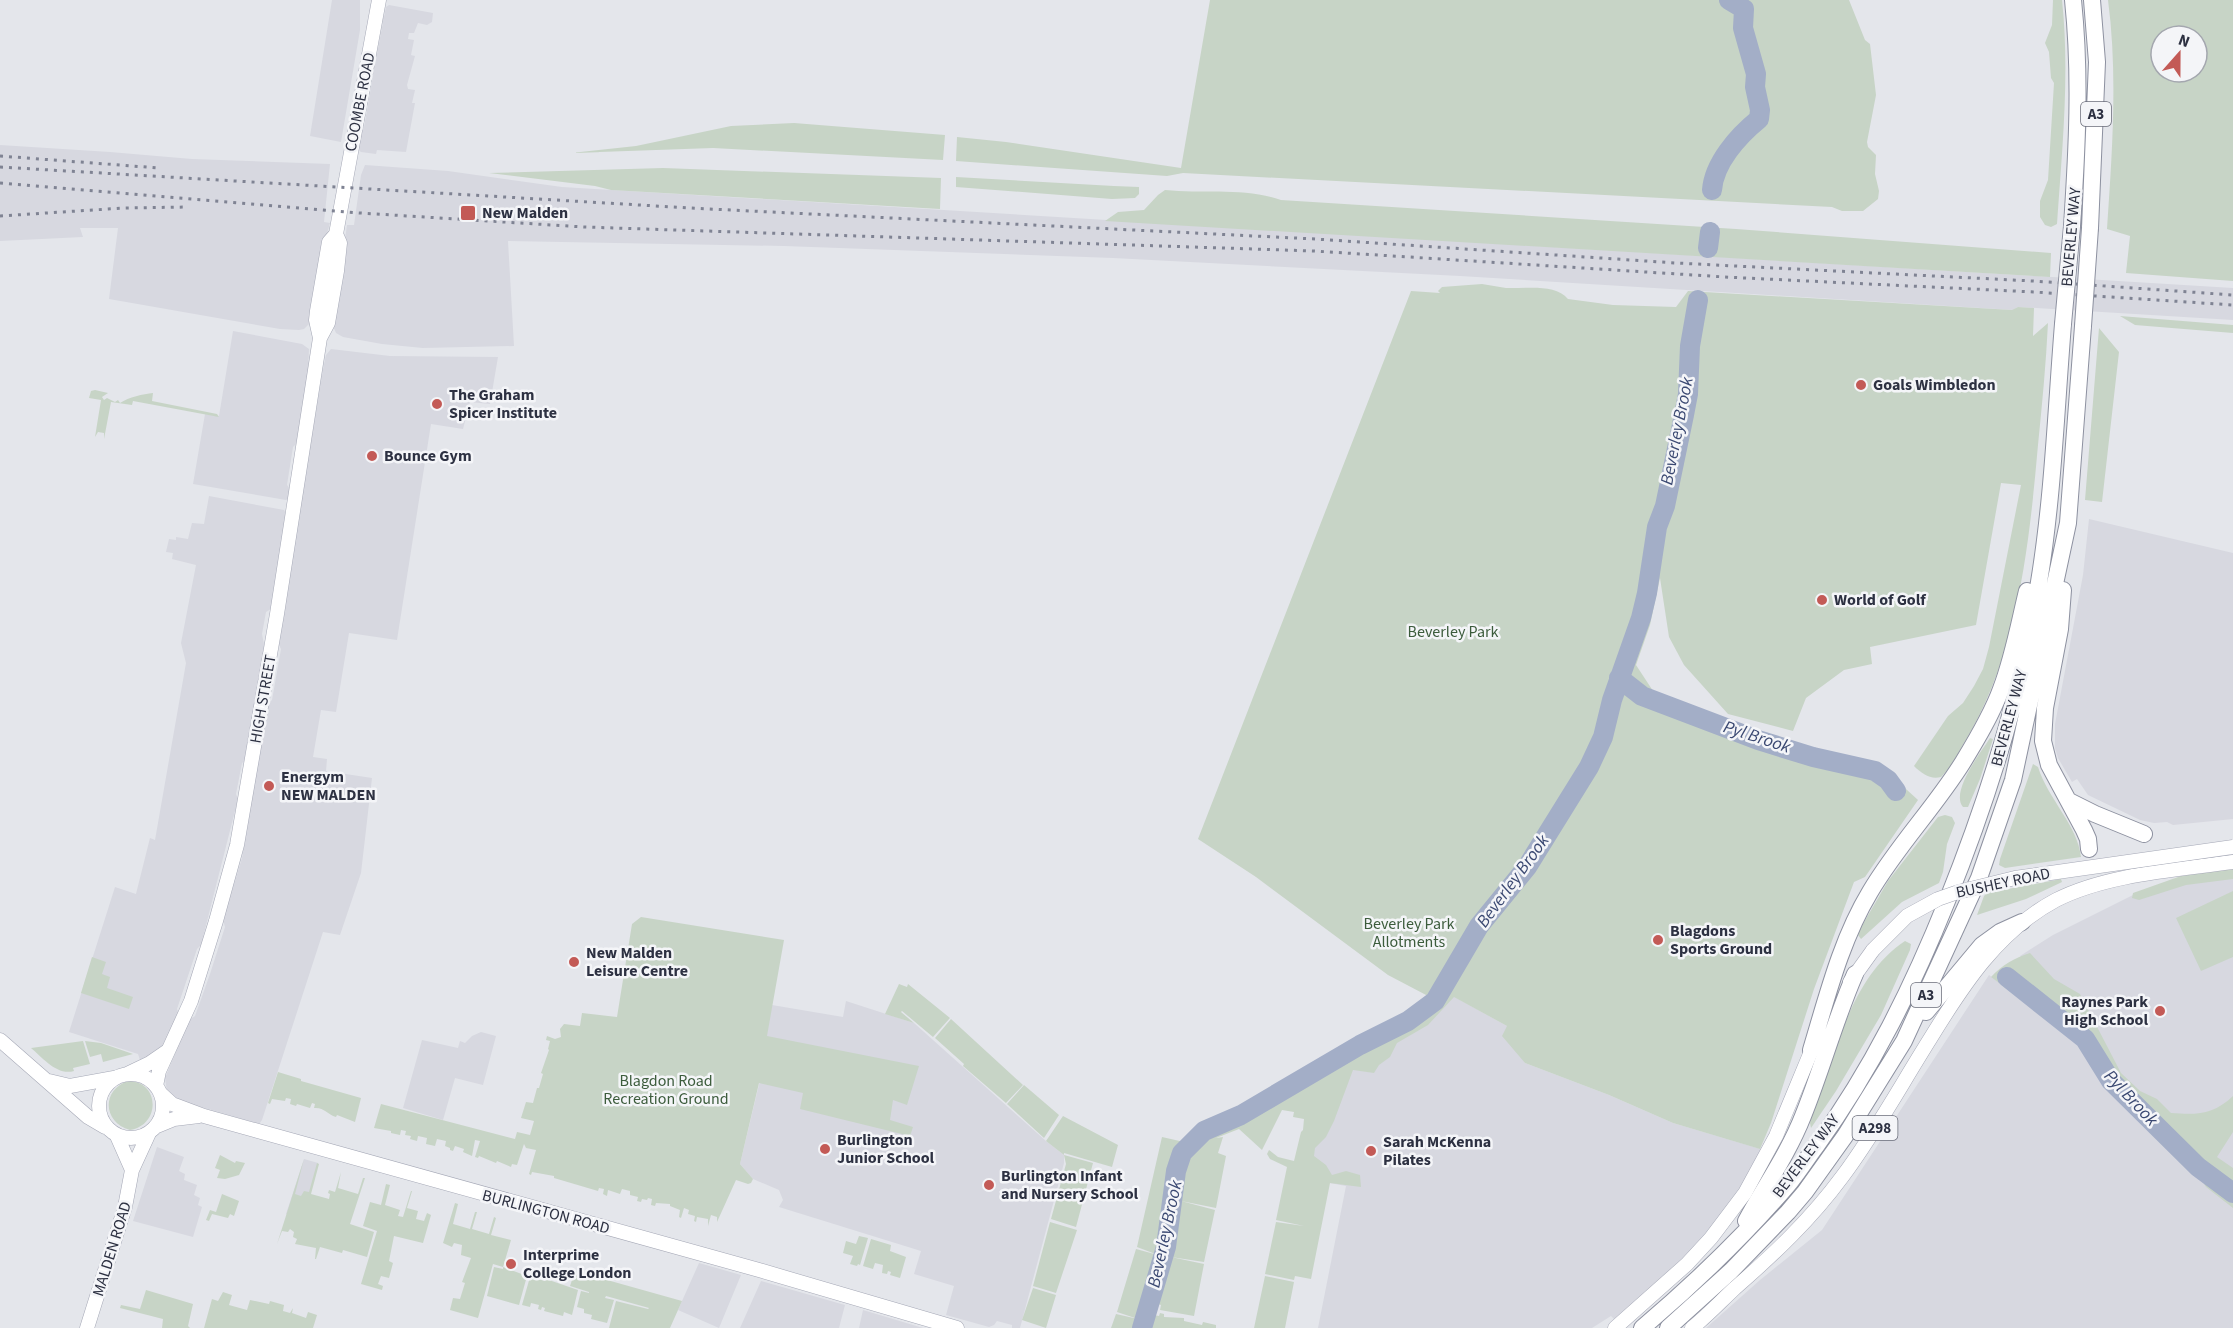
<svg xmlns="http://www.w3.org/2000/svg" width="2233" height="1328" font-family="'Source Sans 3',sans-serif">
  <style>
    .built { fill: #d7d8e0 }
    .green { fill: #c7d4c6; fill-rule: evenodd }
    .lines { fill: none; stroke-linecap: round; stroke-linejoin: round }
    .river { stroke: #a3aec7; stroke-width: 20 }
    .major-casing { stroke: #a5a8b6; stroke-width: 15 }
    .highway-casing { stroke: #8d91a0; stroke-width: 18 }
    .major { stroke: #fff; stroke-width: 14 }
    .highway { stroke: #fff; stroke-width: 16 }
    .rail { stroke: #7f8393; stroke-width: 3; stroke-dasharray: 3 6; stroke-linecap: butt }
    .major-bridge-casing { stroke: #a5a8b6; stroke-width: 15; stroke-linecap: butt }
    .highway-bridge-casing { stroke: #8d91a0; stroke-width: 18; stroke-linecap: butt }
    .major-bridge { stroke: #fff; stroke-width: 14 }
    .highway-bridge { stroke: #fff; stroke-width: 16 }
    .poi-dot { fill: #c35a56; stroke: #f4f5f8; stroke-width: 2 }
    .labels { text-anchor: middle; dominant-baseline: central; stroke-width: 5; stroke-linejoin: round; paint-order: stroke }
    .shield { fill: #f4f5f8; stroke: #696c79; stroke-width: 1.5 }
    .shield-label { font-size: 15px; font-weight: bold; fill: #2d3142 }
    .street-label { font-size: 16px; fill: #2d3142; stroke: #f4f5f8 }
    .poi-label { font-size: 16px; font-weight: bold; fill: #2d3142; stroke: #f4f5f8; text-anchor: start }
    .park-label { font-size: 16px; fill: #3c5c3c; stroke: #f4f5f8 }
    .water-label { font-size: 18px; font-style: italic; fill: #3b4972; stroke: #f4f5f8 }
  </style>
  <rect width="100%" height="100%" fill="#e4e6eb"/>
  <path class="built" d="M332 0H360V30L341 142 310 136Z
    M389 5 433 13 432 22 427 25 418 23 414 33H409L408 39 414 40 411 55 415 56 407 85 408 89 415 90 412 103H415L406 152 377 150 376 154 361 152 358 150 361 129 364 127 373 76 370 73 372 64H375L383 22H380L384 17 386 7Z
    M0 145 110 152 192 159 330 164 324 222 330 223 318 265 309 324 304 329 299 330 280 329 109 299 118 228H80L83 237 0 241Z
    M365 165 448 171 562 187 2233 288V320L2018 307 2013 310 1460 276 1113 258 784 246 508 241 514 346 423 348 382 344 343 337 336 333 333 326 347 225H354L361 175Z
    M233 331 302 344 309 349 308 371 297 443 293 447 287 485 290 489 289 498 286 500 193 484 205 414 219 416Z
    M331 349 390 356 498 357 490 404 470 402 463 429 431 424 397 640 349 633 336 712 321 710 313 757 327 759 326 771 372 778 361 873 340 935 323 932 262 1120 259 1124 177 1100 167 1092 165 1078 189 1020 195 1016 210 974 225 927 223 920 242 858 268 703 272 700 281 649 278 643 323 369 326 355Z
    M209 496 284 510 286 514 271 609 266 612 262 634 265 650 252 715 246 760 242 763 236 794 238 799 201 945 197 949 177 1009 179 1015 166 1042 159 1051 140 1060 138 1054 69 1032 115 887 136 894 150 838 155 840 186 663 181 643 196 565 172 559 173 553 166 552 169 539 176 540V537L188 539 192 523 204 524Z
    M2089 519 2233 553V819L2173 825 2167 822 2154 823 2140 820 2088 795 2077 779 2072 782 2058 758 2055 748V724L2083 575Z
    M2233 873V1171L2118 1074 2020 956 2053 935 2141 891Z
    M1989 975 2082 1044 2160 1130 2233 1198V1328H1706L1760 1280 1822 1230Z
    M1444 991 1507 1026 1525 1063 1609 1095 1673 1123 1764 1150 1737 1194 1696 1246 1616 1321 1611 1316 1592 1328H1318L1346 1186 1313 1180 1302 1174 1332 1078Z
    M846 1001 914 1023 1046 1141 1064 1155V1163L1020 1328H1012V1325L997 1321 994 1325 989 1327 946 1315 954 1286 914 1274 921 1251 779 1207 783 1200 779 1190 753 1179 740 1164 768 1047 766 1036 772 1005 843 1017Z
    M481 1032 496 1036 483 1085 455 1078 443 1120 403 1108 422 1040 458 1048 460 1041 465 1043 472 1036Z
    M157 1147 184 1157 179 1171 185 1174 184 1180 197 1185 194 1195 200 1198 198 1205 202 1207 193 1237 133 1221Z
    M304 1159 318 1163 303 1220 286 1214Z
    M699 1263 741 1275 719 1328 678 1310Z
    M761 1281 845 1305 839 1328H740Z
    M863 1310 923 1328H859Z"/>
  <path class="green" d="M1210 0H1849L1865 40 1870 44 1876 95 1867 142 1868 147 1876 155 1875 174 1879 191 1878 199 1863 211H1842L1832 207 1183 173 1167 176 956 161 957 137 1006 142 1181 168Z
    M2053 0H2062C2070 74 2062 150 2057 224L2051 227 2045 225 2040 217V201L2048 180 2054 83 2051 78 2049 52 2045 43 2052 25Z
    M2108 0H2233V281L2126 273 2130 236 2107 229C2112 154 2118 75 2108 0ZM2161 36H2197V72H2161Z
    M794 123 945 135 943 160 713 148 571 153 636 146 731 126Z
    M663 168 941 178 940 209 611 190 595 186 489 173Z
    M956 177 1114 186 1139 187V194L1135 198 1112 199 956 187Z
    M1165 190C1204 194 1244 187 1281 200L1736 229 2051 253 2050 277 1105 221 1118 212 1144 210 1158 195Z
    M1482 284C1490 285 1498 287 1506 288 1525 289 1555 283 1568 299L1613 305 1676 307 1688 291 2012 310 2018 307 2034 308 2033 336 2048 323C2046 364 2042 405 2038 445 2029 546 2018 655 1964 743 1957 755 1951 767 1941 777 1931 780 1922 774 1914 766L1948 716 1963 703 1974 686 1983 669 1989 647 2021 485 2001 483 1976 625 1870 647 1872 664 1844 670 1806 698 1793 731 1728 714 1684 665 1669 637 1660 578 1650 625 1636 665 1657 697 1703 719 1767 741 1883 768 1918 800 1865 877 1854 882 1814 989 1771 1123 1760 1149 1673 1123 1609 1095 1525 1063 1502 1036 1507 1026 1454 997 1428 1025 1397 1043 1390 1057 1379 1065 1374 1073 1353 1070 1334 1121 1326 1137 1315 1148 1314 1156 1326 1165 1332 1175 1346 1171 1360 1175 1361 1187 1330 1183 1311 1279 1295 1276 1294 1280 1265 1274 1276 1222 1304 1226 1276 1220 1287 1167 1270 1159 1267 1154 1269 1150 1278 1157 1294 1161 1301 1132 1303 1130 1304 1119 1293 1117 1294 1112 1282 1110 1262 1150 1239 1129 1216 1138 1223 1137 1218 1153 1226 1156 1216 1208 1181 1201 1215 1210 1204 1262 1171 1257 1204 1264 1194 1316 1160 1310 1161 1305 1158 1304 1154 1315 1159 1316 1160 1313 1164 1314V1317L1184 1318V1321L1202 1325 1203 1322 1216 1325V1328H1111L1116 1314 1138 1319 1117 1312 1136 1249 1158 1255 1137 1247 1162 1137 1184 1142C1205 1126 1229 1118 1252 1105 1309 1070 1367 1036 1424 1001L1428 996 1388 975 1256 877 1198 839 1411 291 1440 293 1438 291 1442 287Z
    M2120 316 2233 325V333L2135 325Z
    M2099 328 2119 352 2102 502 2085 500Z
    M95 390 108 393 102 397 104 400 107 398 115 402 118 400 120 403C129 397 143 394 153 393L152 401 217 414 219 417 133 401 132 405 111 402 104 439V433L98 432 95 437 101 400 89 398 91 391Z
    M1990 738 1993 739 1980 779 1968 807H1963C1950 792 1981 752 1990 738Z
    M2033 764 2038 767C2048 799 2078 826 2081 857L2005 868 1999 865 2000 859Z
    M1945 815 1952 817 1955 823 1947 844 1943 872 1939 883 1902 902 1861 939 1858 935 1860 929 1888 881 1938 817Z
    M2233 869V879L2186 885 2139 900 2132 898 2133 893 2181 876Z
    M2061 879 2062 882 2060 883 2026 899 1977 915 1984 896 1987 893Z
    M2233 891V957L2201 971 2176 918Z
    M641 917 784 940 767 1036 919 1066 907 1105 893 1100 890 1120 913 1127 910 1136 800 1109 803 1093 759 1083 740 1164 753 1179 751 1183 748 1184 736 1180 717 1222V1217L711 1215 708 1226V1219L697 1217 696 1222 694 1221 695 1216 688 1214 689 1210 684 1208 681 1218 679 1217 680 1210 670 1206V1204L656 1203 655 1206 651 1205 652 1199 648 1198 647 1200 642 1199 641 1202 637 1201 638 1197 630 1195V1191L622 1189 620 1194 608 1190 607 1196 603 1194 604 1189 599 1188 598 1191 554 1178V1176L532 1172 531 1175 529 1174 536 1150 526 1148 524 1144 517 1165 512 1164 511 1167 497 1161 496 1163 479 1156 478 1158 475 1157 480 1141 475 1140 472 1156 463 1152 464 1149 455 1146 453 1151 450 1150V1148L445 1146 446 1141 437 1139 435 1146 426 1144 427 1138 418 1136 417 1141 410 1139 411 1136 405 1135 406 1131 401 1130 400 1135 391 1133V1131L374 1128 381 1104 515 1139 517 1132 530 1135 534 1121 521 1118 526 1102 533 1103 537 1088H539L543 1074 541 1073 549 1050 548 1049 550 1041 546 1040 547 1036 555 1039 561 1037 560 1029 564 1024 580 1026 582 1013 617 1017 632 924Z
    M1905 941 1911 944 1910 950 1881 1015 1836 1091 1811 1128 1810 1123 1812 1114C1836 1056 1849 978 1905 941Z
    M2030 953 2054 979 2080 994 2121 1073 2140 1091 2157 1099 2171 1113C2197 1115 2213 1115 2233 1096V1132L2217 1157 2233 1168V1208L2206 1187 2193 1166 2158 1130 2118 1099 2081 1044 1991 977C2002 965 2014 958 2030 953Z
    M92 957 106 962 102 974 110 977 107 988 133 997 129 1009 81 993Z
    M899 984 907 987 908 984 950 1018 933 1037 902 1011 901 1012 914 1023 885 1014Z
    M951 1019 1023 1085 1006 1103 963 1066 964 1064 935 1038Z
    M83 1041 90 1064 73 1068 74 1071C57 1076 43 1058 31 1048Z
    M85 1041 101 1043 133 1054 103 1062 101 1054 90 1057Z
    M278 1072 301 1079V1081L361 1098 355 1122 337 1115 336 1117C327 1114 324 1107 314 1108L315 1104 312 1103 310 1108 297 1104 296 1106 290 1104 291 1099 286 1098 285 1101 272 1099 270 1104 268 1103Z
    M128 1081C160 1081 161 1125 130 1130 103 1123 101 1090 128 1081Z
    M1024 1085 1059 1115 1044 1138 1007 1104Z
    M1063 1116 1118 1145 1112 1167 1064 1153V1155L1093 1163 1076 1227 1051 1219 1066 1164 1064 1155 1046 1141Z
    M220 1155 235 1163 236 1161 245 1163 239 1175 225 1179 217 1178 220 1170 215 1168Z
    M304 1159 295 1194 301 1196 304 1191 309 1192 317 1163 319 1164 311 1194 329 1199 330 1194 328 1193 329 1190 335 1192 341 1172 338 1188 358 1194 363 1178H365L350 1224 374 1232 367 1257 343 1250 342 1253 320 1247 316 1259H315L316 1248 295 1244 297 1239 293 1237 294 1232 290 1229 288 1232 282 1231 277 1244Z
    M386 1184 390 1185 385 1205 400 1210 398 1216 403 1217 411 1191H412L407 1208 418 1211 416 1219 424 1221 427 1213 431 1215 423 1243 394 1236 389 1261 393 1263 389 1278 381 1276 378 1284 383 1286 382 1290 361 1284 377 1231 363 1226 370 1202 381 1205Z
    M222 1194 239 1201 234 1216 230 1214 228 1218 212 1214 209 1221 206 1220 210 1210 216 1212Z
    M455 1203 458 1204 453 1224 470 1229 475 1212H477L472 1229 489 1234 494 1217 496 1218 491 1235 511 1240 503 1267 527 1276 519 1305 487 1296 494 1267 503 1269V1267L493 1264 478 1318 450 1310 453 1298 460 1299 465 1283 462 1282 471 1258 461 1255 462 1245 454 1243 452 1247 443 1243Z
    M1050 1222 1077 1230 1056 1293 1033 1286Z
    M859 1236 868 1238 860 1265 858 1264 857 1266 850 1264 853 1256 843 1253 846 1241 856 1244Z
    M871 1239 891 1245 890 1251 906 1257 900 1278 890 1275 891 1272 888 1271 887 1274 882 1273 883 1265 875 1263 873 1269 863 1266Z
    M575 1271 682 1301 670 1328H609L616 1301 648 1309 649 1308 606 1296 605 1298 614 1300 607 1323 591 1319 592 1315 584 1313V1309L577 1307 581 1291 589 1293V1292L570 1286Z
    M1265 1276 1294 1282 1285 1328H1254Z
    M530 1277 545 1281 546 1279 578 1290 572 1315 564 1312 563 1316 544 1311 545 1308 542 1307 541 1310 538 1309 539 1305 531 1303 530 1307 522 1305Z
    M1033 1288 1056 1295 1046 1328 1022 1320Z
    M146 1290 193 1304 188 1326 190 1328H162L163 1319 120 1308 121 1305 140 1309Z
    M223 1292 232 1295 229 1305 247 1310 250 1300 269 1304 270 1301 284 1305 283 1311 290 1313 293 1308 292 1313 306 1318 308 1312 317 1315 313 1328H204L212 1299 218 1301Z"/>
  <g class="lines">
    <path class="river" d="M1712 190C1714 163 1738 136 1759 119L1760 110 1755 87 1756 74 1743 28 1744 9 1729 0
      M1708 248 1710 232
      M1619 678 1642 696 1758 740 1813 757 1875 771 1888 780 1896 791
      M2007 977 2085 1039 2111 1081 2198 1167 2233 1193
      M1142 1328 1166 1247 1176 1171 1182 1153 1204 1131 1241 1115 1360 1045 1408 1021 1435 1001 1479 926 1527 867 1589 767 1603 737 1612 700 1641 618 1647 593 1657 527 1665 506 1684 415 1688 394 1690 346 1698 300"/>
    <defs>
      <path id="major" d="M320 338 316 320 317 311 329 242 336 234 379 0
        M1850 982 1873 950
        M0 1040 88 1117 105 1127
        M99 1106a32 32 0 1 1 64 0a32 32 0 1 1-64 0Z
        M127 1074 150 1063 166 1052
        M49 1081 70 1086 114 1078
        M156 1086 159 1071 191 1001 216 921 237 845 277 614 320 338 328 323 337 271 340 243 336 234
        M160 1093 172 1104 204 1116 759 1270 957 1328
        M157 1126 174 1119 199 1116
        M117 1136 132 1170
        M87 1328 125 1207 132 1170 149 1133
        M1615 1328 1687 1264 1711 1238 1745 1193 1776 1136 1815 1042
        M1692 1328C1707 1316 1721 1301 1735 1288 1774 1254 1811 1219 1842 1177 1875 1133 1901 1085 1930 1039 1963 985 1998 931 2056 900 2107 874 2177 870 2233 862"/>
      <path id="highway" d="M2072 226C2077 150 2081 76 2073 0
        M2090 228 2097 62 2092 0
        M2063 590 2060 629 2045 708 2043 741 2049 765 2084 830 2088 839 2089 849
        M2069 801 2095 814 2144 834
        M1926 1012 1982 945 2000 932 2022 922
        M1811 1050C1827 997 1841 940 1870 892 1897 846 1935 807 1963 762 1977 739 1992 714 2001 689 2013 658 2019 624 2027 591
        M1746 1221C1765 1186 1788 1154 1803 1116 1822 1069 1835 1020 1855 974
        M1642 1328C1694 1284 1743 1237 1787 1186 1798 1173 1807 1158 1817 1145 1872 1069 1912 988 1947 901 1988 799 2022 692 2039 582 2053 497 2056 410 2063 324
        M1668 1328 1731 1271 1788 1212 1805 1192 1845 1136 1904 1041 1979 878 2013 780 2068 523 2083 326"/>
    </defs>
    <use href="#major" class="major-casing"/>
    <use href="#highway" class="highway-casing"/>
    <use href="#major" class="major"/>
    <use href="#highway" class="highway"/>
    <path class="rail" d="M0 156 159 168
      M0 167 690 208 1315 239 1676 263 2033 281 2233 295
      M0 183 360 213 584 227 1314 251 1725 277 2034 292 2233 305
      M0 216 124 208 188 207"/>
    <defs>
      <path id="major-bridge" d="M1873 950 1907 916 1938 899 1958 892 2015 878 2233 847"/>
      <path id="highway-bridge" d="M2063 324 2072 226
        M2083 326 2090 228"/>
    </defs>
    <use href="#major-bridge" class="major-bridge-casing"/>
    <use href="#highway-bridge" class="highway-bridge-casing"/>
    <use href="#major-bridge" class="major-bridge"/>
    <use href="#highway-bridge" class="highway-bridge"/>
  </g>
  <g class="poi-dot">
    <rect x="460" y="205" width="16" height="16" rx="3"/>
    <circle cx="1861" cy="385" r="6"/>
    <circle cx="437" cy="404" r="6"/>
    <circle cx="372" cy="456" r="6"/>
    <circle cx="1822" cy="600" r="6"/>
    <circle cx="269" cy="786" r="6"/>
    <circle cx="1658" cy="940" r="6"/>
    <circle cx="574" cy="962" r="6"/>
    <circle cx="2160" cy="1011" r="6"/>
    <circle cx="825" cy="1149" r="6"/>
    <circle cx="1371" cy="1151" r="6"/>
    <circle cx="989" cy="1185" r="6"/>
    <circle cx="511" cy="1264" r="6"/>
  </g>
  <g class="labels">
    <g class="shield">
      <rect x="2081" y="102" width="30" height="24" rx="4.5"/>
      <rect x="1911" y="983" width="30" height="24" rx="4.5"/>
      <rect x="1852.5" y="1116" width="45" height="24" rx="4.5"/>
    </g>
    <g class="shield-label">
      <text x="2096" y="114">A3</text>
      <text x="1926" y="995">A3</text>
      <text x="1875" y="1128">A298</text>
    </g>
    <g class="street-label">
      <text transform="translate(360 102) rotate(-79)">COOMBE ROAD</text>
      <text transform="translate(2071 237) rotate(-85)">BEVERLEY WAY</text>
      <text transform="translate(263 699) rotate(-80)">HIGH STREET</text>
      <text transform="translate(2009 718) rotate(-75)">BEVERLEY WAY</text>
      <text transform="translate(2003 883) rotate(-12)">BUSHEY ROAD</text>
      <text transform="translate(1806 1156) rotate(-53)">BEVERLEY WAY</text>
      <text transform="translate(546 1212) rotate(15)">BURLINGTON ROAD</text>
      <text transform="translate(112 1249) rotate(-73)">MALDEN ROAD</text>
    </g>
    <g class="poi-label">
      <text x="482" y="213">New Malden</text>
      <text x="1873" y="385">Goals Wimbledon</text>
      <text x="449" y="395">The Graham<tspan x="449" dy="18">Spicer Institute</tspan></text>
      <text x="384" y="456">Bounce Gym</text>
      <text x="1834" y="600">World of Golf</text>
      <text x="281" y="777">Energym<tspan x="281" dy="18">NEW MALDEN</tspan></text>
      <text x="1670" y="931">Blagdons<tspan x="1670" dy="18">Sports Ground</tspan></text>
      <text x="586" y="953">New Malden<tspan x="586" dy="18">Leisure Centre</tspan></text>
      <text x="2148" y="1002" text-anchor="end">Raynes Park<tspan x="2148" dy="18">High School</tspan></text>
      <text x="837" y="1140">Burlington<tspan x="837" dy="18">Junior School</tspan></text>
      <text x="1383" y="1142">Sarah McKenna<tspan x="1383" dy="18">Pilates</tspan></text>
      <text x="1001" y="1176">Burlington Infant<tspan x="1001" dy="18">and Nursery School</tspan></text>
      <text x="523" y="1255">Interprime<tspan x="523" dy="18">College London</tspan></text>
    </g>
    <g class="park-label">
      <text x="1453" y="632">Beverley Park</text>
      <text x="1409" y="924">Beverley Park<tspan x="1409" dy="18">Allotments</tspan></text>
      <text x="666" y="1081">Blagdon Road<tspan x="666" dy="18">Recreation Ground</tspan></text>
    </g>
    <g class="water-label">
      <text transform="translate(1677 431) rotate(-79)">Beverley Brook</text>
      <text transform="translate(1757 737) rotate(18)">Pyl Brook</text>
      <text transform="translate(1513 881) rotate(-54)">Beverley Brook</text>
      <text transform="translate(2131 1098) rotate(47)">Pyl Brook</text>
      <text transform="translate(1165 1234) rotate(-78)">Beverley Brook</text>
    </g>
  </g>
  <g transform="translate(2179 54) rotate(21)"><circle r="28" fill="#f4f5f8" stroke="#a4a7af" stroke-width="1.5"/>
  <path d="M0-4.5L10 22L0 15L-10 22Z" fill="#c35a56"/>
  <text y="-9" font-size="16" font-weight="bold" text-anchor="middle" fill="#2d3142">N</text>
  </g>
</svg>
